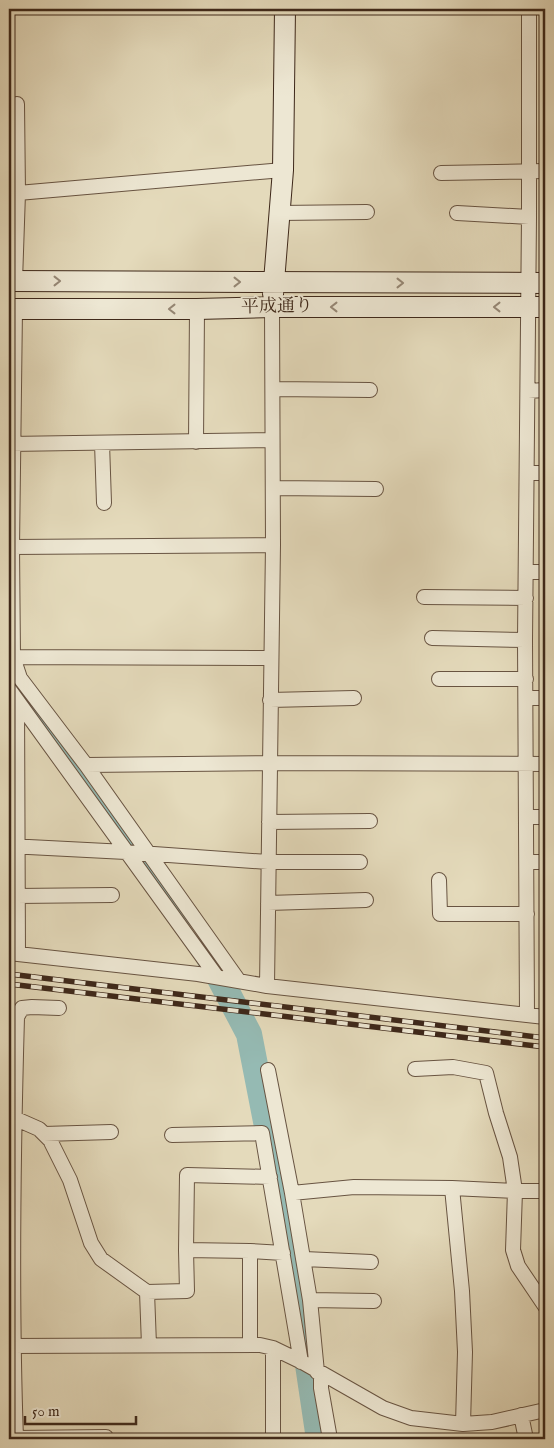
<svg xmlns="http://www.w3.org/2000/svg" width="554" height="1448" font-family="'IM FELL English','Noto Serif JP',serif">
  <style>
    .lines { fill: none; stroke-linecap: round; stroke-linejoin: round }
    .river { stroke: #95bab3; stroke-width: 26 }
    .street-casing { stroke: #685442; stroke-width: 16 }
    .secondary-casing { stroke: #3e281a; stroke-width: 22 }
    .street { stroke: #ede7d3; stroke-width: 14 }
    .secondary { stroke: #ede7d3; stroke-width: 20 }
    .rail-casing { stroke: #3e281a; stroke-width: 5.5 }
    .rail { stroke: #ede7d3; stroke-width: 4; stroke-dasharray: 11; stroke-linecap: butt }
    .oneway { stroke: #968876 }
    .labels { text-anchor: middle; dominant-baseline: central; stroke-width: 4; stroke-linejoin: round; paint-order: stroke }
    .street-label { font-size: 18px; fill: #3e281a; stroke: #ede7d3 }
  </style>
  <rect width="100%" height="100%" fill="#e4dabb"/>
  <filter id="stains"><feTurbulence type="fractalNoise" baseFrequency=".004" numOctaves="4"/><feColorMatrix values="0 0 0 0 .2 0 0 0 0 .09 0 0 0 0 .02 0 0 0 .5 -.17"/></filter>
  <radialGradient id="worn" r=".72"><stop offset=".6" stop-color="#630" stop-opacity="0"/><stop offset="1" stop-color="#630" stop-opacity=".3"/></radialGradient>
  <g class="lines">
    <path class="river" d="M9 672 88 782 180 916
      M207 954 249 1034 291 1250 319 1439"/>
    <defs>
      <path id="street" d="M441 173 545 171
        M18 193 283 170
        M279 213 367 212
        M457 213 529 217
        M15 281 18 193 17 104
        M15 309 12 547 13 657 20 678 86 765 239 981
        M273 389 370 390
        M528 391 545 390
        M196 442 197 309
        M102 443 104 503
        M9 444 272 440
        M527 473H545
        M273 488 376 489
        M12 547 273 545
        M526 572H545
        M424 597 526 598
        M432 638 525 640
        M9 657 270 658
        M439 679H526
        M9 689 217 977
        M526 698H545
        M270 700 354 698
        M17 701 18 954
        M86 765 270 763 545 764
        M526 817H545
        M269 822 370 821
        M9 846 126 852 268 862H360
        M527 862H545
        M439 880 440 914H527
        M17 896 112 895
        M268 903 366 900
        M9 953 198 974 267 986 545 1017
        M267 986 273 545 272 307
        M527 1015 525 640 529 217V9
        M415 1069 453 1067 486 1073 496 1113 510 1157 515 1191 513 1250 518 1266 545 1306
        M268 1070 292 1193 310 1300 317 1372
        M9 1117 14 1118 39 1129 50 1140 70 1180 91 1243 101 1259 147 1292 187 1291 186 1250 250 1251 283 1253
        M44 1134 111 1132
        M172 1135 262 1133 301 1362
        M452 1188 462 1291 465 1352 463 1424
        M292 1193 354 1187 452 1188 515 1191H545
        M186 1250 187 1175 270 1177
        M250 1251V1345
        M304 1259 371 1262
        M147 1292 149 1345
        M310 1300 374 1301
        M9 1346 260 1345 273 1348 304 1363 383 1408 411 1418 463 1424 492 1422 545 1410
        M321 1374V1388L330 1439
        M521 1415 526 1439
        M16 1438 106 1437
        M16 1439C11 1298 13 1158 17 1017L22 1008 32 1007 59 1008
        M273 1439V1348"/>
      <path id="secondary" d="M9 281 545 283
        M273 294 283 170 285 9
        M9 309H197L272 307H545"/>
    </defs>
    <use href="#street" class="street-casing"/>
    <use href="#secondary" class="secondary-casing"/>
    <use href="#street" class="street"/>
    <use href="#secondary" class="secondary"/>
    <defs>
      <path id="rail" d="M9 974 545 1038
        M9 984 545 1047"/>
    </defs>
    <use href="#rail" class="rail-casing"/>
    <use href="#rail" class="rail"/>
  </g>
  <defs><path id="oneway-chevron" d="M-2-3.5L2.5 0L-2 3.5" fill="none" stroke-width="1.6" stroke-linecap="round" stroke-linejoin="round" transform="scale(1.25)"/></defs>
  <g class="oneway">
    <use href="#oneway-chevron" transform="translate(57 281)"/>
    <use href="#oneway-chevron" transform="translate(237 282)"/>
    <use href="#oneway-chevron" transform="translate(400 283)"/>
    <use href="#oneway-chevron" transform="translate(334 307) rotate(-180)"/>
    <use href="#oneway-chevron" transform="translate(497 307) rotate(-180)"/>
    <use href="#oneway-chevron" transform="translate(172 309) rotate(180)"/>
  </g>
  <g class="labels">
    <g class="street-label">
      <text transform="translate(277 307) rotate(-1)">平成通り</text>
    </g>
  </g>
  <rect width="554" height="1448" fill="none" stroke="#e4dabb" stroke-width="30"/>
  <rect x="10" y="10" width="534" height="1428" fill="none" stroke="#3e281a" stroke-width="2.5"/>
  <rect x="15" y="15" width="524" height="1418" fill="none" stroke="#3e281a"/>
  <path d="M25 1416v8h111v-8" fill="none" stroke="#3e281a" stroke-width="2.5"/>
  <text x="32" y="1416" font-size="15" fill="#3e281a" stroke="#ede7d3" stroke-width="4" paint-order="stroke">50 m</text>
  <rect width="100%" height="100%" filter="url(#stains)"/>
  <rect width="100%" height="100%" fill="url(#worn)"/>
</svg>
